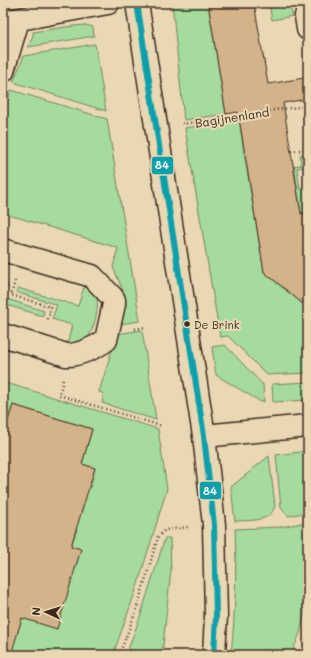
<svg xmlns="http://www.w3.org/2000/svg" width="311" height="658" font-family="Mali,sans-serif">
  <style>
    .green { fill: #a6db9e; stroke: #70825e }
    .building { fill: #d5b38a; stroke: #3b2a1e }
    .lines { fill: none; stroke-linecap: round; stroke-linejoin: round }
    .street-casing { stroke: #3b2a1e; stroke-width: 25 }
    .secondary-casing { stroke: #3b2a1e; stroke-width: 25 }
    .path { stroke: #3b2a1e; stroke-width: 2.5; stroke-dasharray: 1 3; stroke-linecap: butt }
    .street { stroke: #ead8b5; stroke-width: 22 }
    .secondary { stroke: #ead8b5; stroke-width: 22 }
    .bus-1-casing { stroke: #ead8b5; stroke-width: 9 }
    .bus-1 { stroke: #0ca0aa; stroke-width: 6 }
    .bus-dot { fill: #3b2a1e; stroke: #ead8b5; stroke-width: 1.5 }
    .labels { text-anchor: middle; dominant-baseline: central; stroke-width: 4; stroke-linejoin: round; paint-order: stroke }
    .bus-label { font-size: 11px; fill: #3b2a1e; stroke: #ead8b5; text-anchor: start }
    .street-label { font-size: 12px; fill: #3b2a1e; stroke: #ead8b5 }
    .line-badge { stroke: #ead8b5; stroke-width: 1.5 }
    .badge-label { font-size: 11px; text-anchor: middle; font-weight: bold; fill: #fff }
  </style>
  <rect width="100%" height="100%" fill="#ead8b5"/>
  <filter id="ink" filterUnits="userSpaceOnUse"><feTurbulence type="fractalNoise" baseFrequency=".025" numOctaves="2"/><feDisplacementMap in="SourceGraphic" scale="8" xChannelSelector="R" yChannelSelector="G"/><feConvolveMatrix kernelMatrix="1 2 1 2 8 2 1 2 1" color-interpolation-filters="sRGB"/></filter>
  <g filter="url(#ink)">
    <path class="green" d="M172 3H208L226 114 184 120Z
      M269 3H285L291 10 293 16 272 20Z
      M85 25 93 27 94 36 28 47 33 36V32L73 26Z
      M95 44 106 111 13 82 24 56Z
      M11 90 107 119 140 321 120 324 126 303 124 293 113 267 118 248 3 213V117Z
      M284 112 286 118 240 126 264 272 308 308V373L267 375 228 336 220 337 185 128Z
      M308 153V167L297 168 300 189 308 188V212L301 213 294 166 301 165 300 155Z
      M3 283 8 285 4 298 44 311 43 316 3 304Z
      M84 287C89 289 94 291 96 296 101 306 92 338 83 343 79 345 71 344 67 345L72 325 52 319 57 305 16 292 18 288 78 306Z
      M142 330 156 420 102 403 104 394 99 392 117 334Z
      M225 345 262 384H263L264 402H261L216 375 212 347Z
      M3 382 158 429 167 489 137 587 113 655H3V627L18 632 22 618 70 567 75 568 81 549 71 546 77 529 71 527 77 507 83 509V507L78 505 84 485 90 487 95 468 82 464 92 429 13 405 3 436Z
      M308 382V400L273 402 272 384Z
      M308 451V512L288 516 281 508 276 455Z
      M269 456 275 506C270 523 250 520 235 521L231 487Z
      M308 522V595L300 633 291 655H231C235 613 237 571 235 529L280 527Z
      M165 538H170L171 570 162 655H126L140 617Z"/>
    <path class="building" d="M208 3H254L268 84 304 78 307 99 283 103 301 214 308 212V308L264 272 238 112 226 114Z
      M13 405 92 429 82 464 95 468 71 546 81 549 57 629 22 618 11 655H3V436Z"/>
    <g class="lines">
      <defs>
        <path id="street" d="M308 10 306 16 308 29
          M3 22 108 3
          M3 71 18 20
          M3 250 92 276 112 297 114 300V304L106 340C97 347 77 356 66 355L3 335"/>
        <path id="secondary" d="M137 3 204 436 214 525 216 616 214 655
          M204 436 308 426"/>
      </defs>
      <use href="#street" class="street-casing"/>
      <use href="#secondary" class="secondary-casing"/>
      <path class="path" d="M182 124 282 109 308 106
        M291 151 308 149
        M15 281 11 295 51 307 47 322
        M135 329 146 327
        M63 380 59 395 162 426
        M119 655 136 611 158 537 165 530 188 527"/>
      <use href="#street" class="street"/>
      <use href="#secondary" class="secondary"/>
      <defs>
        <path id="bus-1" d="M137 3 204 436 214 525 216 616 214 655"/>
      </defs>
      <use href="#bus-1" class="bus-1-casing"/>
      <use href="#bus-1" class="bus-1"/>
    </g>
  </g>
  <circle class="bus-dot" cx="187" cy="324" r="3.5"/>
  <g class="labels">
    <g class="bus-label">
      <text x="194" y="324">De Brink</text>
    </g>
    <g class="street-label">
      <text transform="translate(232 117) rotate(-9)">Bagijnenland</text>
    </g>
  </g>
  <g class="line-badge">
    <rect x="151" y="156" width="23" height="19" rx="4" fill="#0ca0aa"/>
    <rect x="199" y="481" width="23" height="19" rx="4" fill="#0ca0aa"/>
  </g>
  <g class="badge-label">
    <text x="162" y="169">84</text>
    <text x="210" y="495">84</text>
  </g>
  <rect width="311" height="658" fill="none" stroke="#ead8b5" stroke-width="16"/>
  <rect x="8" y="8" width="295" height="642" fill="none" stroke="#3b2a1e" stroke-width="1.5" filter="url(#ink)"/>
  <g transform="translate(46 612) rotate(274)" stroke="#ead8b5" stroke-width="3" paint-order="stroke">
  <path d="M0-3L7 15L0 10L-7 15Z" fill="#3b2a1e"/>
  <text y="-6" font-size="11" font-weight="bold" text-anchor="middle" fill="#3b2a1e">N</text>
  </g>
</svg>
